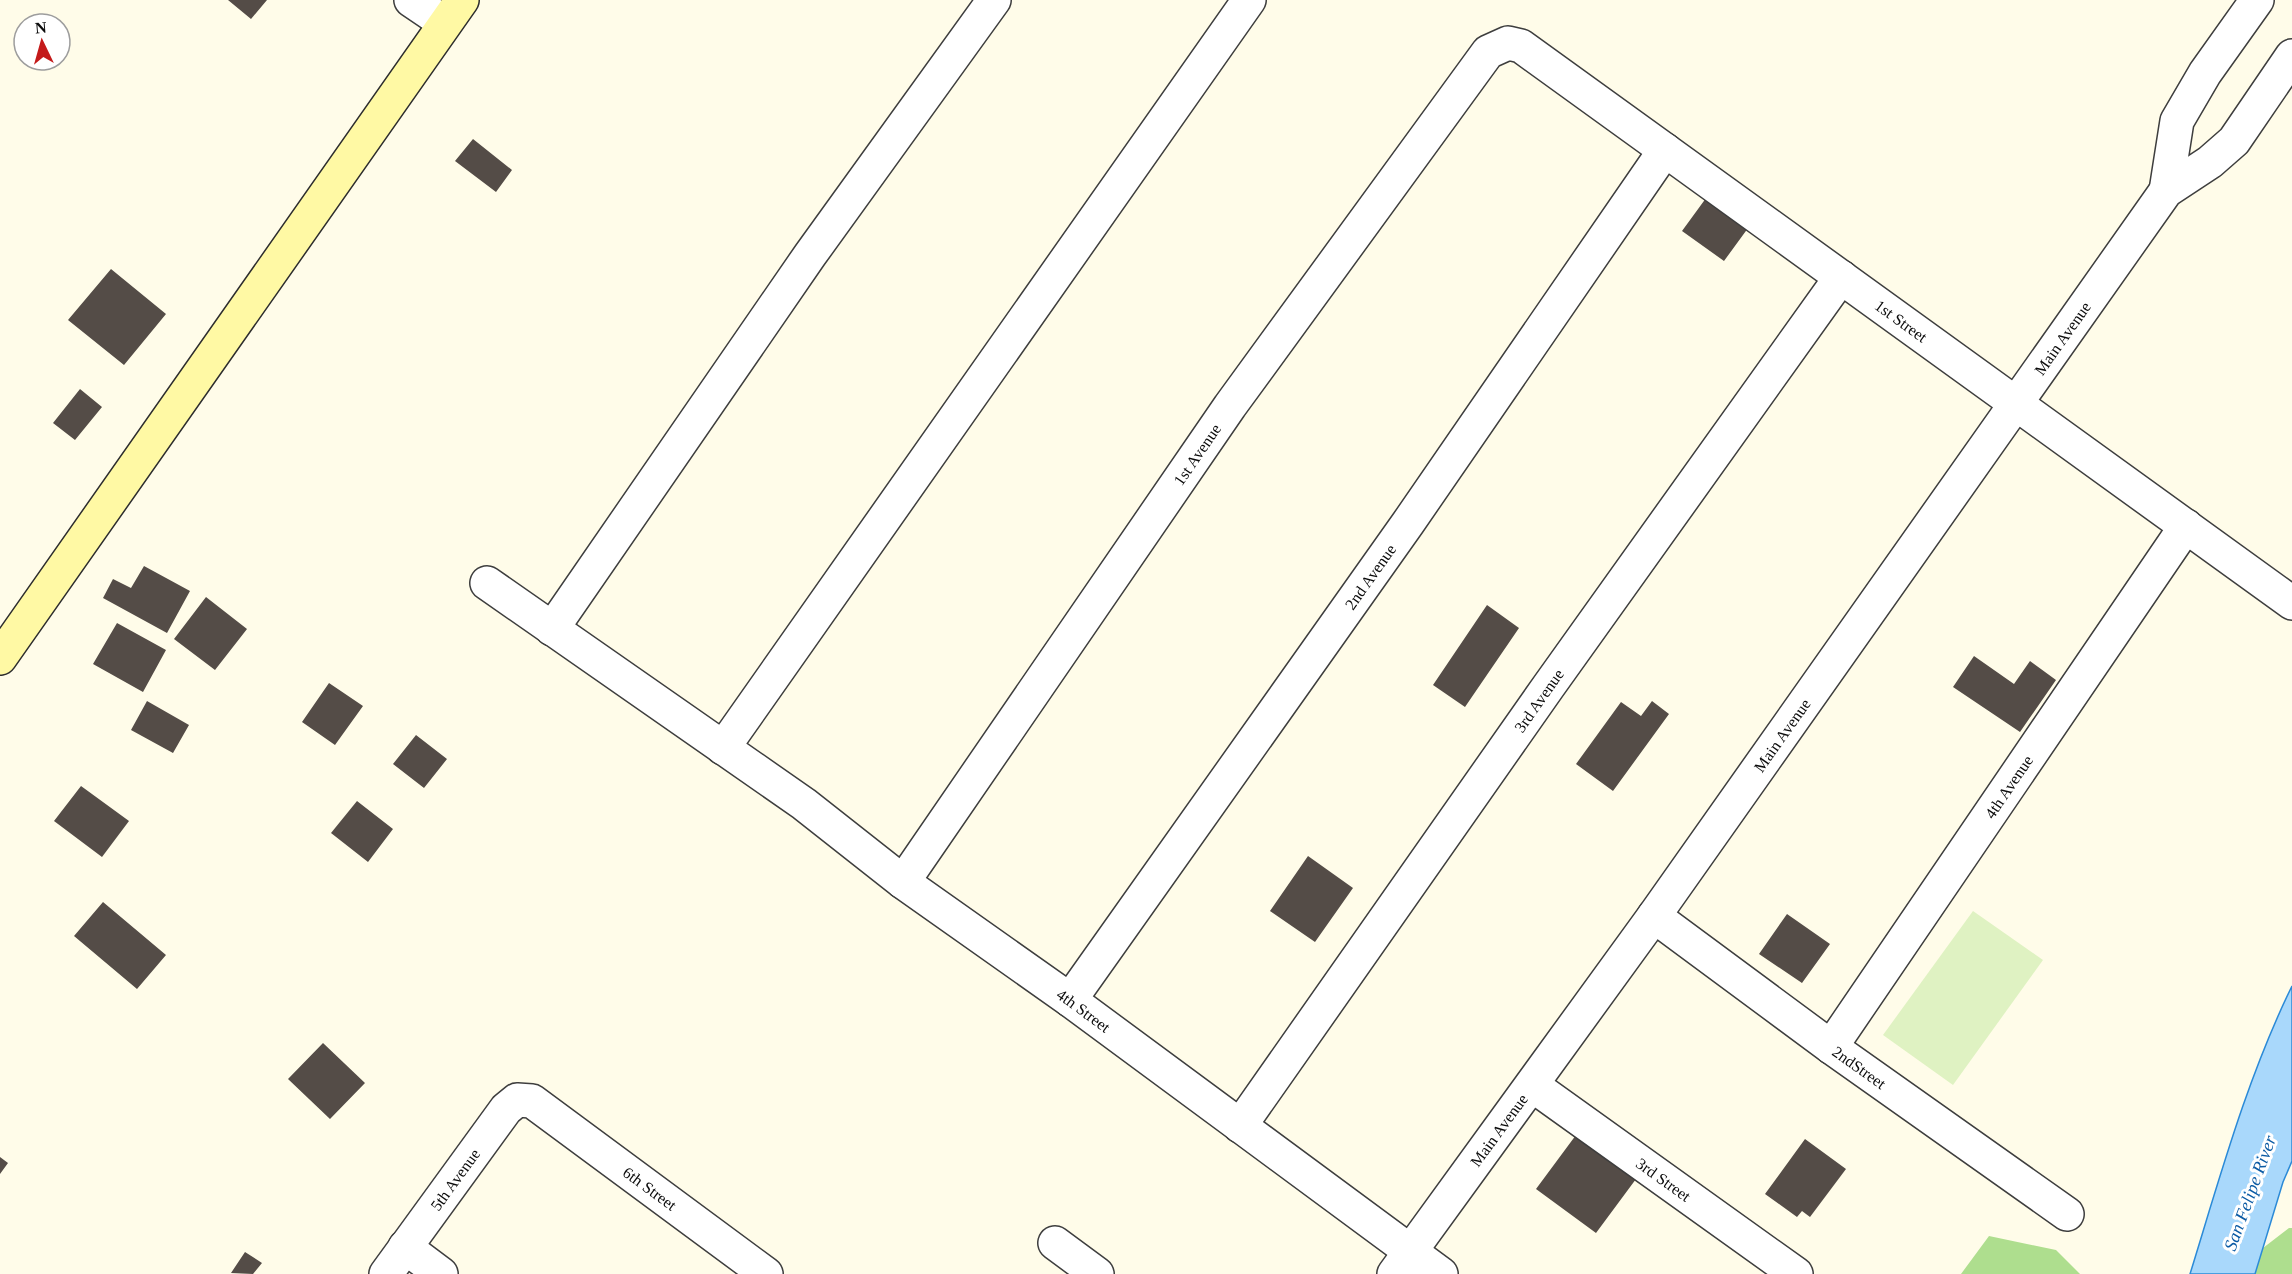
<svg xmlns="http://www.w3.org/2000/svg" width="2292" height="1274" font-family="'Times New Roman',serif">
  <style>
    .forest { fill: #aede8e }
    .pitch { fill: #dff2c2 }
    .water { fill: #a9d8fb; stroke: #2b8ad7; stroke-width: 1.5 }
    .building { fill: #544c47 }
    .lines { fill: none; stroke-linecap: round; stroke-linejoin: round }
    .minor-casing { stroke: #3e3e3e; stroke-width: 36 }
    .secondary-casing { stroke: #2d2d2d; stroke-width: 36 }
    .minor { stroke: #fff; stroke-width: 33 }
    .secondary { stroke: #fff9a4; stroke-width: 33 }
    .labels { text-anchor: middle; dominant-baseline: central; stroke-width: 6; stroke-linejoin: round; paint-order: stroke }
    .street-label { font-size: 16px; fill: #0b0b0b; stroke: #fff }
    .water-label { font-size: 18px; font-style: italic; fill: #0c5ba4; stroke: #fff }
  </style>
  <rect width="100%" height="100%" fill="#fffce9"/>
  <path class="forest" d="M2289 1228H2292V1274H2255L2263 1248Z
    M1989 1236 2056 1250 2080 1274H1961Z"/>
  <path class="pitch" d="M1973 911 2043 960 1953 1085 1883 1035Z"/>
  <path class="water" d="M2292 986V1161L2283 1182 2255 1274H2190C2220 1177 2247 1078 2292 986Z"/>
  <path class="building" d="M228 0H267L251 19Z
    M473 139 512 170 496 192 455 161Z
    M1709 194 1751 224 1724 261 1682 231Z
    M111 269 166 314 124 365 68 320Z
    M80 389 102 407 75 440 53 423Z
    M144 566 190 591 167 633 103 598 113 579 131 588Z
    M206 597 247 629 215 670 174 639Z
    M1487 605 1519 628 1465 707 1433 685Z
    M117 623 166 650 143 692 93 664Z
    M1974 656 2014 684 2030 661 2056 680 2020 732 1953 687Z
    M329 683 363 706 335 745 302 722Z
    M147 701 189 725 173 753 131 730Z
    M1652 701 1669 714 1613 791 1576 764 1621 702 1641 716Z
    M416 735 447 759 424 788 393 764Z
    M81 786 129 821 102 857 54 821Z
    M357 801 393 829 368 862 331 833Z
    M1308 856 1353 888 1315 942 1270 911Z
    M103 902 166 955 137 989 74 936Z
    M1787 914 1830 944 1802 983 1759 954Z
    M323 1043 365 1083 330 1119 288 1079Z
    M1576 1135 1636 1179 1596 1233 1536 1189Z
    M1805 1139 1846 1169 1810 1217 1802 1211 1797 1217 1765 1194Z
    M0 1157 8 1163 0 1174Z
    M245 1252 262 1263 253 1274 231 1273Z"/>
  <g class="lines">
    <defs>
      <g id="minor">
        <path d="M411 0 445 23"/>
        <path d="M2166 191 2177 121 2205 73 2257 0"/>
        <path id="s1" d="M487 583 804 804 903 882 1070 1000 1441 1274"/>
        <path d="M552 629 810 255 994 0"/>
        <path d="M723 748 1249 0"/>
        <path id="s2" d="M903 882 1230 406 1488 52 1508 43 1521 46 2292 603"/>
        <path id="s3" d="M1654 916 1831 1047 2067 1214"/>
        <path id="s4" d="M1070 1000 1408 523 1665 150"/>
        <path id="s5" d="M1831 1047 2186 526"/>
        <path id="s6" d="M1532 1085 1796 1274"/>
        <path id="s7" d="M1240 1126 1548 687 1841 277"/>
        <path d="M1055 1243 1097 1274"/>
        <path d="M405 1247 441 1274"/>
        <path id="s8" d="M386 1274 506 1109 517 1100 532 1101 766 1274"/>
        <path id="s9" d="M1394 1274 1654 916 2166 191 2210 162 2234 141 2292 56"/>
      </g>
      <path id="secondary" d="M0 658 462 0"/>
    </defs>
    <use href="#minor" class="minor-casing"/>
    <use href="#secondary" class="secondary-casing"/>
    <use href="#minor" class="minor"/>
    <use href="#secondary" class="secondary"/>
  </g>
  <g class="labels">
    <g class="street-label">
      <text stroke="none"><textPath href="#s2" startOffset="1520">1st Street</textPath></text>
      <text stroke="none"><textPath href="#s9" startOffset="1150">Main Avenue</textPath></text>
      <text stroke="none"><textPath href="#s2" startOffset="519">1st Avenue</textPath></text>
      <text stroke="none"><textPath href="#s4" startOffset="519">2nd Avenue</textPath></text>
      <text stroke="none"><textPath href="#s7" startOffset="520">3rd Avenue</textPath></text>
      <text stroke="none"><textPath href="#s9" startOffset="664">Main Avenue</textPath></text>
      <text stroke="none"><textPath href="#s5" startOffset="315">4th Avenue</textPath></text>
      <text stroke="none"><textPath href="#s1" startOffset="734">4th Street</textPath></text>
      <text stroke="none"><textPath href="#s3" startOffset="255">2ndStreet</textPath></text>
      <text stroke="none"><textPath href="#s9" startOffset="178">Main Avenue</textPath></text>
      <text stroke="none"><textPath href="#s6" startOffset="162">3rd Street</textPath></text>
      <text stroke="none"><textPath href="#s8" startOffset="117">5th Avenue</textPath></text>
      <text stroke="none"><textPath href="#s8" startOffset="380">6th Street</textPath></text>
    </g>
    <g class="water-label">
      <text transform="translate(2250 1193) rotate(-70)">San Felipe River</text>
    </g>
  </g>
  <g transform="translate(42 42) rotate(355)"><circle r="28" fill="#ffffff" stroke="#9d9d9d" stroke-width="1.5"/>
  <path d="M0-4.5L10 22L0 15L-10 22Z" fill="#c41a1a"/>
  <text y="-9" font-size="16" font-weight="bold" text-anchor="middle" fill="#0b0b0b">N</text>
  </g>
</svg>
